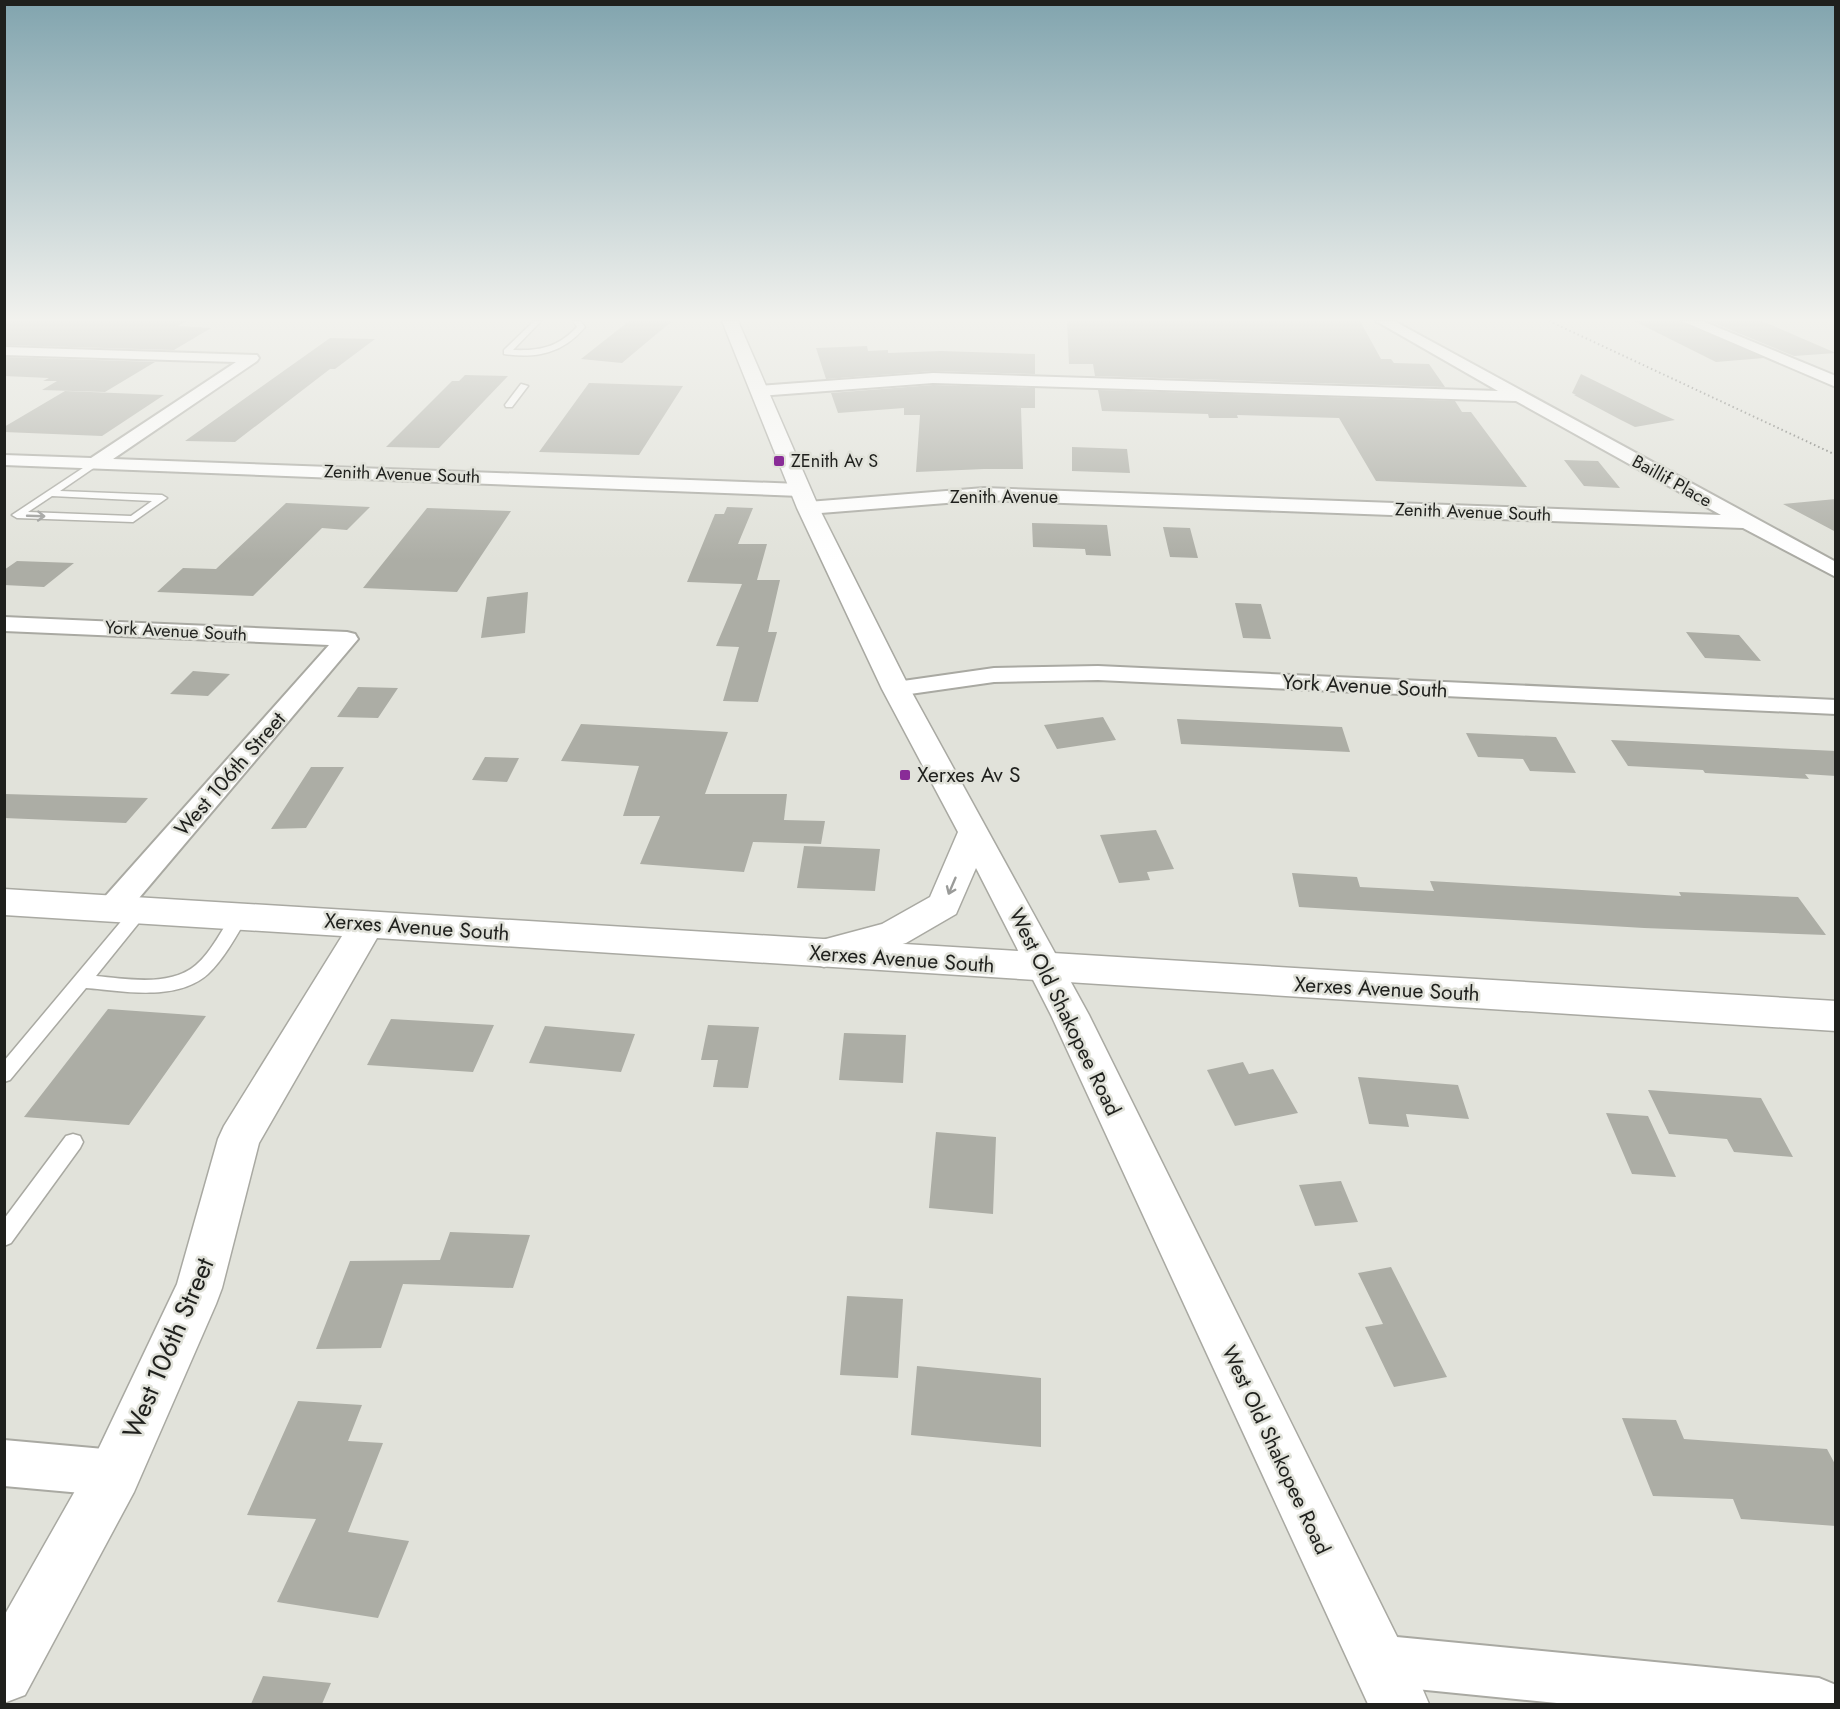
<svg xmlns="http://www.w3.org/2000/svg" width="1840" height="1709" font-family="Jost,sans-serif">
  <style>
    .building { fill: #acada5 }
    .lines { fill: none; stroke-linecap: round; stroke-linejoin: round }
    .service-casing { stroke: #a9a9a2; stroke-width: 3 }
    .minor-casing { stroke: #a9a9a2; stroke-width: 4 }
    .tertiary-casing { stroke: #a9a9a2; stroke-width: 3 }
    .secondary-casing { stroke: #a9a9a2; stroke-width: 3 }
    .service { fill: #fff; fill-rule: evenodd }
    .minor { fill: #fff; fill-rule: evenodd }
    .tertiary { fill: #fff; fill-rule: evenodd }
    .secondary { fill: #fff; fill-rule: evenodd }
    .rail { stroke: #6a6b66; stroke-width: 2; stroke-dasharray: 1.5 3; stroke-linecap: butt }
    .oneway { stroke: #9a9b99 }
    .poi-dot { fill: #892c97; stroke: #e1e2da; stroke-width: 2 }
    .labels { text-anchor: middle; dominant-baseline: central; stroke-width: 5; stroke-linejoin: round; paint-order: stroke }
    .far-poi-label { font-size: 18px; fill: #1f201d; stroke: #e1e2da; text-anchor: start }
    .far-street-label { font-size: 18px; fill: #1f201d; stroke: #e1e2da }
    .street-label { font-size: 21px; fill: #1f201d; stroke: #e1e2da }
    .poi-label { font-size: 21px; fill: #1f201d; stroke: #e1e2da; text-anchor: start }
    .near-street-label { font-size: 26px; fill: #1f201d; stroke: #e1e2da }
  </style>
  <rect width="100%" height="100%" fill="#e1e2da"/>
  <path class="building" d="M4 321H187L178 326 211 328 174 350 4 345Z
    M629 321H672L622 363 581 359Z
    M1067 321H1360L1381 359H1391L1394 363 1429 364 1445 387 1095 376 1093 364H1069Z
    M1634 321H1680L1764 358 1716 362Z
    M1709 321H1762L1836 353 1794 356Z
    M330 338 375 339 335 369H330L235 442 185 441Z
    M867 346 868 351 888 350V353L941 351 1035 354V374L933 371 826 379 816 348Z
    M4 357 155 362 105 392 42 390 57 381H43L49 378 4 376Z
    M1581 374 1662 414 1675 420 1635 427 1619 419 1574 395H1576L1572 393Z
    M465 375 508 376 439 448 386 447 452 381H459Z
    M589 383 683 386 639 455 539 452Z
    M933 385 1035 388V408H1021L1023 469H984L916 472 920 415H904V408L838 413 831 393Z
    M1098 390 1455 401 1462 412H1471L1527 487 1376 481 1339 418 1237 415 1238 418H1209L1208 414 1102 411Z
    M65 391 164 395 102 436 4 432V427Z
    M1072 447 1127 449 1130 473 1072 471Z
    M1564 460 1598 461 1620 488 1584 486Z
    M1836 499V532L1783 504Z
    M286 503 370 507 347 530 322 528 253 596 157 592 183 568 216 569Z
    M727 507 753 508 738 544H767L757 580H780L768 632H777L758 702 723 701 739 647 716 646 742 584 687 582 715 514H724Z
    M427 508 511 511 457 592 363 588Z
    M1032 523 1107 525 1111 556 1086 555 1085 549 1033 547Z
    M1163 527 1190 528 1198 558 1170 557Z
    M17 561 74 563 44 587 4 585V570Z
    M528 592 525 633 481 638 487 597Z
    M1235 603 1261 604 1271 639 1243 638Z
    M1686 632 1739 635 1761 661 1705 658Z
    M193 671 230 674 208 696 170 694Z
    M358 687 398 688 378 718 337 717Z
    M1103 717 1116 740 1057 749 1044 725Z
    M1177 719 1342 727 1350 752 1181 744Z
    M581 724 728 732 705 794H787L784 820 825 821 821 844 753 842 744 872 640 864 660 816H623L639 766 561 761Z
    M1466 733 1556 737 1576 773 1530 771 1523 759 1478 757Z
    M1611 740 1836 751V776L1805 774 1809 779 1705 773 1703 770 1628 766Z
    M485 757 519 758 507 782 472 780Z
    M311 767H344L306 828 271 829Z
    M4 794 148 798 126 823 4 818Z
    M1156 830 1174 869 1147 872 1150 880 1119 883 1100 835Z
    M804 846 880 849 875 891 797 888Z
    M1292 873 1357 877 1360 887 1434 891 1430 881 1681 896 1679 892 1798 897 1826 935 1644 928 1299 907Z
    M108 1009 206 1016 129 1125 24 1117Z
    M391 1019 494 1025 473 1072 367 1065Z
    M708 1025 759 1027 748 1088 713 1087 718 1060H701Z
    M545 1026 635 1034 621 1072 529 1063Z
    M844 1033 906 1035 903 1083 839 1080Z
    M1243 1062 1249 1074 1273 1069 1298 1113 1235 1126 1207 1070Z
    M1358 1077 1458 1085 1469 1119 1406 1114 1409 1127 1369 1124Z
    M1648 1090 1761 1098 1793 1157 1734 1152 1727 1139 1669 1134Z
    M1606 1113 1648 1116 1676 1177 1632 1174Z
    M936 1132 996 1137 993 1214 929 1208Z
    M1341 1181 1358 1222 1315 1226 1299 1185Z
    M450 1232 530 1235 513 1288 403 1284 381 1348 316 1349 350 1261 440 1260Z
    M1391 1267 1447 1377 1394 1387 1365 1327 1383 1324 1358 1273Z
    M847 1296 903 1299 898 1378 840 1375Z
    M917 1366 1041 1378V1447L911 1435Z
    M298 1401 362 1405 348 1441 383 1443 348 1532 409 1541 378 1618 277 1602 316 1519 247 1515Z
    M1622 1418 1676 1420 1684 1439 1827 1449 1836 1466V1526L1741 1519 1733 1499 1653 1496Z
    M263 1676 331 1683 322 1704H251Z"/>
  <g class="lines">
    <defs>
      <path id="service" d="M534 321H541L513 350C541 351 558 347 577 327L573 321H580L585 327C563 353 537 359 504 354V350Z
        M521 384 528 386 512 407H506L505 405Z
        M95 460 98 461V465L60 491 162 495 167 498 133 522 17 518 12 515ZM52 496 152 501 131 516 28 512Z
        M140 904 146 906 148 910 146 914 96 976C126 979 171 987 196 965 212 951 222 929 234 912H246L248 916C237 935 224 959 208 974 177 1002 123 991 86 988L10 1080 4 1082V1061L134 906Z
        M73 1134 80 1136 83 1142 80 1148 11 1243 4 1246V1219L66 1136Z"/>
      <path id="minor" d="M1376 321H1394L1836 562V577L1743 528 984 500 808 514 801 512 799 508 801 504 808 502 984 488 1721 515 1516 401 933 383 759 396 751 391 759 386 933 373 1498 391Z
        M1682 321H1702L1836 376V387Z
        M4 347 257 355 259 358 257 361 113 459 800 484 807 486 809 490 807 494 800 496 4 465V455L91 458 236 362 4 355Z
        M4 617 347 632 355 634 358 639 123 917 112 920 101 917 97 909 101 901 329 645 4 631Z
        M1098 666 1836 700V714L1098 680 994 682 896 696 888 694 884 689 888 684 896 682 994 668Z
        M4 1440 115 1450 131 1457 138 1473 131 1489 115 1496 4 1486Z
        M1376 1635 1819 1678 1836 1685V1704H1567L1376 1685 1358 1678 1351 1660 1358 1642Z"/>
      <path id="tertiary" d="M4 889 1836 1001V1031L377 938 259 1143 222 1288 216 1304 134 1492 25 1695 4 1703V1616L96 1454 177 1284 218 1139 224 1126 342 936 4 915Z"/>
      <path id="secondary" d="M722 321H738L819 508 910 689 1089 1015 1420 1683 1429 1704H1368L1051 1015 976 868 956 914 906 943 824 967 811 963 806 953 811 943 882 924 930 897 958 832 882 689 797 508Z"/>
    </defs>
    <use href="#service" class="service-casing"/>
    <use href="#minor" class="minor-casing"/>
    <use href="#tertiary" class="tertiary-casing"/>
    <use href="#secondary" class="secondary-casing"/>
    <use href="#service" class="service"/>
    <use href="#minor" class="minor"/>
    <use href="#tertiary" class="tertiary"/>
    <use href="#secondary" class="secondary"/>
    <path class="rail" d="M1549 321 1836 455"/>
  </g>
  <defs><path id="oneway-shaft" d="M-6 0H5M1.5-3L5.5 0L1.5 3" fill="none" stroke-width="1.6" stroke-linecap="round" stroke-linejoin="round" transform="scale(1.5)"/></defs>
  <g class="oneway">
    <use href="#oneway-shaft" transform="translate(36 516) rotate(2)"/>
    <use href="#oneway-shaft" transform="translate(952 886) rotate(113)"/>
  </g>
  <linearGradient id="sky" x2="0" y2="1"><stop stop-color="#81a4ae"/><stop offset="0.57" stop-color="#f2f2ee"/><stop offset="1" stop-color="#f2f2ee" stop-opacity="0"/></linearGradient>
  <rect width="1840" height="561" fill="url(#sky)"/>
  <g class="poi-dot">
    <rect x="773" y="455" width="12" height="12" rx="3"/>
    <rect x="899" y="769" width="12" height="12" rx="3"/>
  </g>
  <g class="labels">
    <g class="far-poi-label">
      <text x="791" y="461">ZEnith Av S</text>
    </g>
    <g class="far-street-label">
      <text transform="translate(402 474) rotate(2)">Zenith Avenue South</text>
      <text transform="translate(1672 481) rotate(29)">Baillif Place</text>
      <text x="1004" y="497">Zenith Avenue</text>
      <text transform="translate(1473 512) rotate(2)">Zenith Avenue South</text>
      <text transform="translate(176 631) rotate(3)">York Avenue South</text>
    </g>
    <g class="street-label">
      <text transform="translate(1365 686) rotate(3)">York Avenue South</text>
      <text transform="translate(230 774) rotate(-49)">West 106th Street</text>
      <text transform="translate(417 927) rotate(4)">Xerxes Avenue South</text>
      <text transform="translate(902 959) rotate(4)">Xerxes Avenue South</text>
      <text transform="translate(1387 989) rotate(3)">Xerxes Avenue South</text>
      <text transform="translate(1065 1012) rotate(64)">West Old Shakopee Road</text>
      <text transform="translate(1276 1450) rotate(65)">West Old Shakopee Road</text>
    </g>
    <g class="poi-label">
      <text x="917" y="775">Xerxes Av S</text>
    </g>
    <g class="near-street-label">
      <text transform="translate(168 1348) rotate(-67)">West 106th Street</text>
    </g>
  </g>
  <rect width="1840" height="1709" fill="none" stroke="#1f201d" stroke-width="12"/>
</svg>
